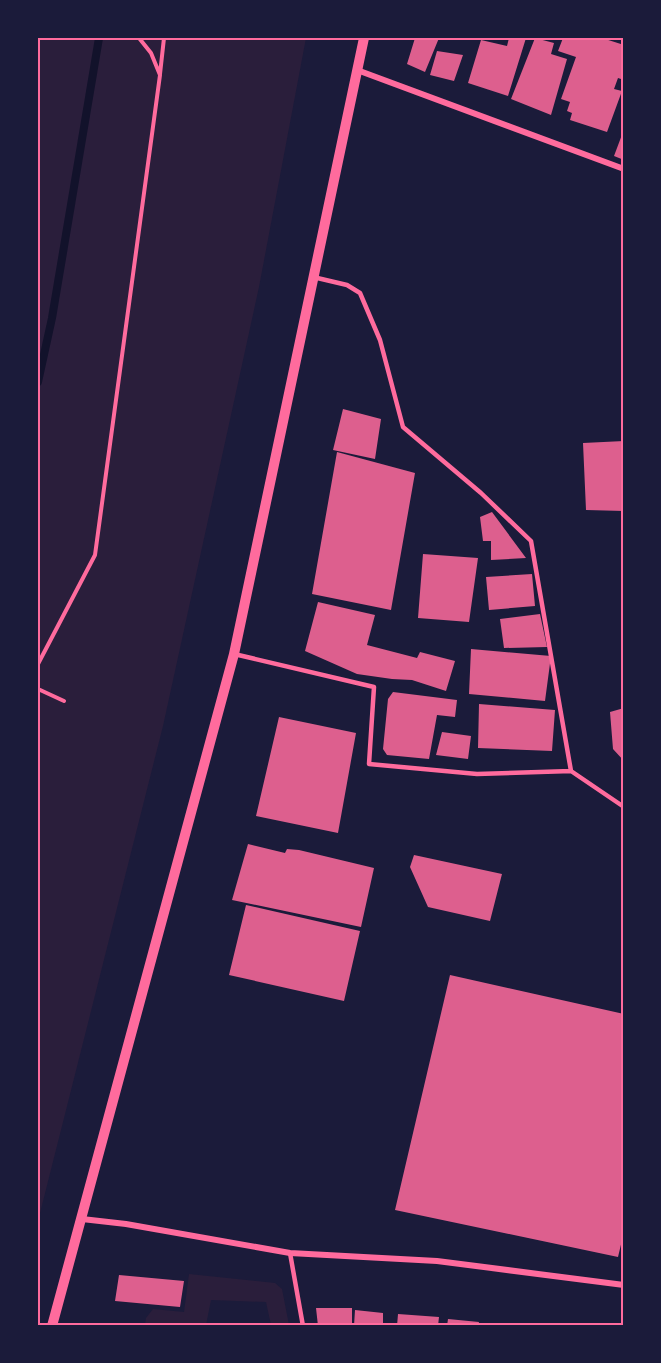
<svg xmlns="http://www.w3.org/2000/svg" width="661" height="1363" font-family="Roboto,sans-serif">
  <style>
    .green { fill: #2a1e3b }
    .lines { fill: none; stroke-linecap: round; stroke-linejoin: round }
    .stream { stroke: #12122b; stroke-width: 8 }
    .building { fill: #dd5f8e }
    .path { stroke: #ff6b9d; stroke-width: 4 }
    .service { stroke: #ff6b9d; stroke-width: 4.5 }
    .minor { stroke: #ff6b9d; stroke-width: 6 }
    .tertiary { stroke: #ff6b9d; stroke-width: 10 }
    .neatline { fill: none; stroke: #ff6b9d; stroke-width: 2 }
  </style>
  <rect width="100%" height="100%" fill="#1b1b3a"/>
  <path class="green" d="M38 38H306L259 287 163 726 38 1221Z
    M189 1274 275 1283 282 1289 289 1325H271L266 1302 211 1300 206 1325H145L146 1318 153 1309 184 1312Z"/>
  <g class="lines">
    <path class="stream" d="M38 382 52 318 99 38"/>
  </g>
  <path class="building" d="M415 38H439L425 72 407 64Z
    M509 38H526L508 96 468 83 481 40 507 46Z
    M535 38 554 43 551 54 567 59 551 115 511 99Z
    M563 38H602L624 45V80L618 78 614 89 622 91 607 132 570 120 572 113 567 111 570 102 561 99 576 57 558 51Z
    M437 51 463 55 454 81 430 75Z
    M623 132H624V160L614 156Z
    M343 409 381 419 375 459 333 450Z
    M624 441V511L586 510 583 443Z
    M337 452 415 473 391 610 312 594Z
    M492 512 526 558 491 560V541H483L480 517Z
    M423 554 478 558 469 622 418 618Z
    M532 574 535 606 489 610 486 577Z
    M318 602 375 615 367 645 417 658 420 652 455 661 446 691 412 680 392 679 357 674 305 651Z
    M540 614 547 647 504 648 500 619Z
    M471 649 551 656 545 701 469 694Z
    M393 692 457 700 455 717 437 715 429 759 387 755 383 749 388 699Z
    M479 704 555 710 552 751 478 748Z
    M624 708V761L613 749 610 712Z
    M279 717 356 733 338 833 256 816Z
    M442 732 471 736 468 759 436 755Z
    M248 844 285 853 287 849 299 850 374 868 361 927 232 900Z
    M414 855 502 874 490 921 428 907 410 867Z
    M246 905 360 931 344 1001 229 975Z
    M450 975 624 1014V1232L618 1257 395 1210Z
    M119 1275 184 1281 180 1307 115 1301Z
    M316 1308H352V1326H318Z
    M355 1310 383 1313V1326H354Z
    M398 1314 439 1317 438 1326H397Z
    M448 1319 479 1322 478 1326H447Z"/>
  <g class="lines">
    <path class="path" d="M160 74 164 38
      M38 664 95 555 160 75 151 53 139 38
      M38 689 64 701"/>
    <path class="service" d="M313 277 347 285 360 293 380 340 403 427 481 493 531 541 571 771 624 807
      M234 654 374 687 369 764 477 774 571 771
      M290 1253 303 1326"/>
    <path class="minor" d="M357 70 624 169
      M82 1219 126 1224 290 1253 437 1261 624 1285"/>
    <path class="tertiary" d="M52 1326 234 654 364 38"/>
  </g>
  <rect width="661" height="1363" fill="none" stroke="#1b1b3a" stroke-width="78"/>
  <rect x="39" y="39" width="583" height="1285" class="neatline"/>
</svg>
